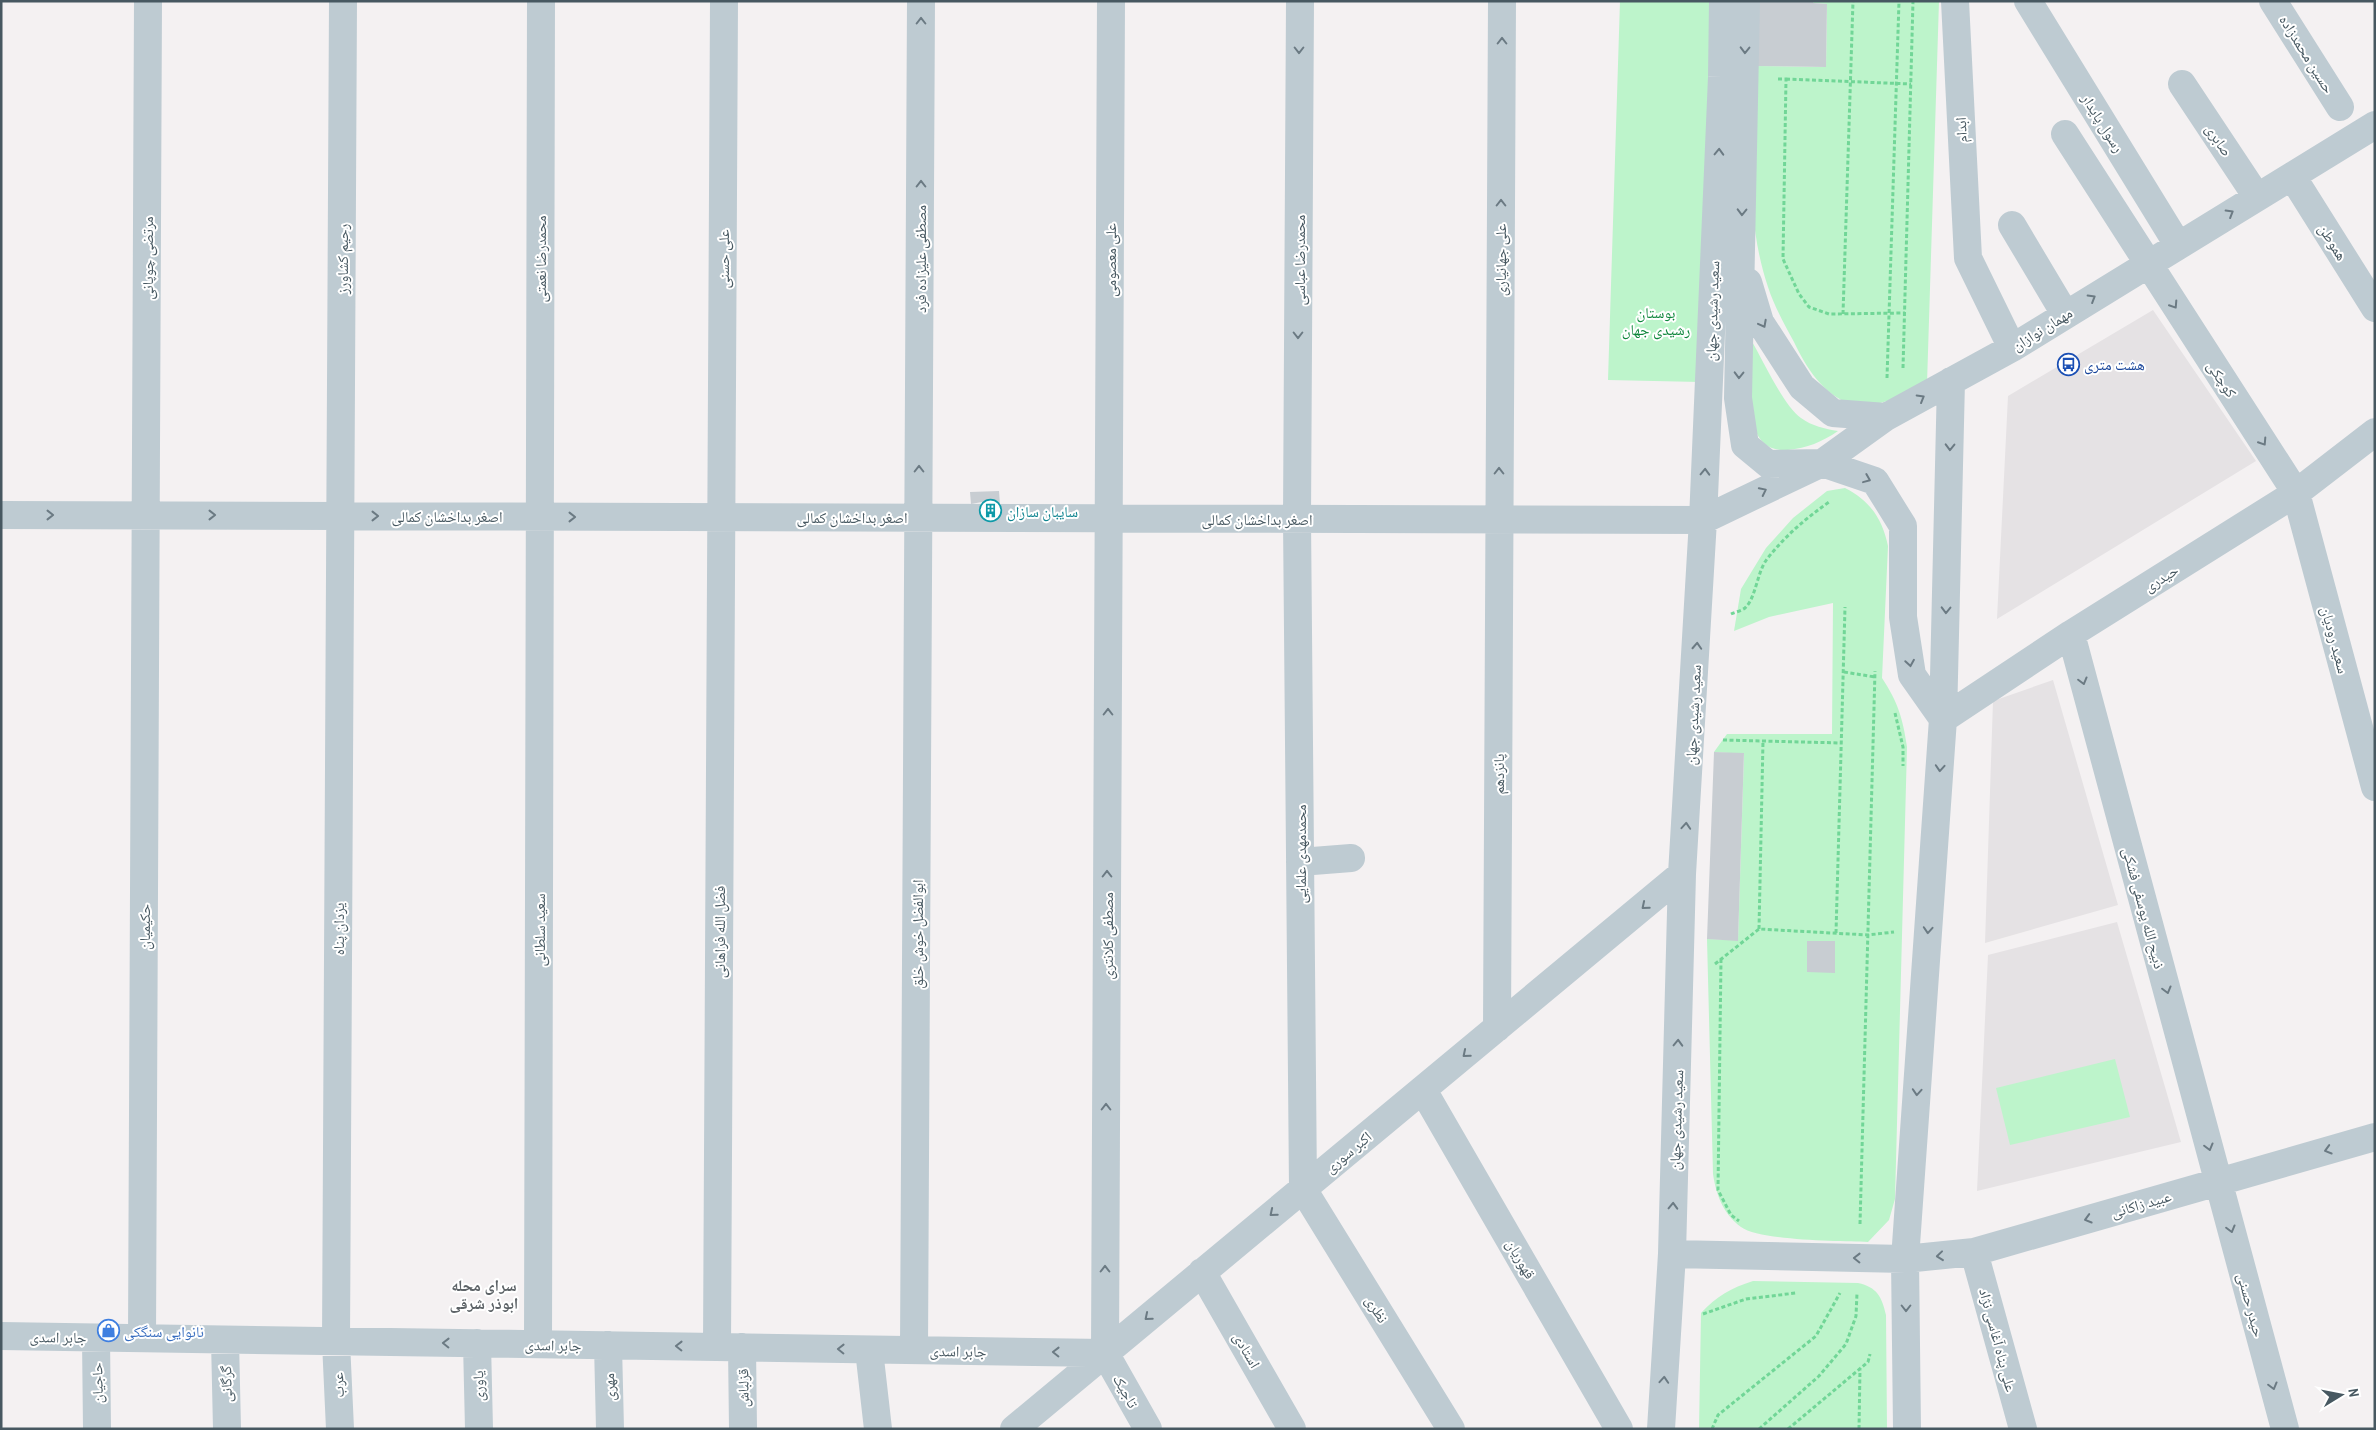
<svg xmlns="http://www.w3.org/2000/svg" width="2376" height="1430" font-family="'Archivo Narrow','Noto Naskh Arabic',sans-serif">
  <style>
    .education { fill: #e5e2e4 }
    .green { fill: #bdf4cb }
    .building { fill: #c8cdd2 }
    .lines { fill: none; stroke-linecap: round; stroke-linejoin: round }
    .path { stroke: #71d697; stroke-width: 3; stroke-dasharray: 4 2.5; stroke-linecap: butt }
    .minor { stroke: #becbd2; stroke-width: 28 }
    .oneway { stroke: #6b7a83 }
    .labels { text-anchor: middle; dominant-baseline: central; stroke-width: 4; stroke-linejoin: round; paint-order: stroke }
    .street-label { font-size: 15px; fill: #475861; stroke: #fff }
    .park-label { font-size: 15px; fill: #0e863b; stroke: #fff }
    .transit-label { font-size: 15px; fill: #164399; stroke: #fff; text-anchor: start }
    .culture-label { font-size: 15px; fill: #0d838f; stroke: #fff; text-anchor: start }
    .shop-label { font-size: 15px; fill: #366cbe; stroke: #fff; text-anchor: start }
    .neighbourhood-label { font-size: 16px; font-weight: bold; fill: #5d6367; stroke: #fff }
  </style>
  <rect width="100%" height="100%" fill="#f4f1f2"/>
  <path class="education" d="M2153 310 2256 461 1997 619 2008 396Z
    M2053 680 2118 905 1985 943 1993 701Z
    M2117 922 2181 1142 1977 1191 1988 955Z"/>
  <path class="green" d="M1620 1H1711L1700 382 1608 380Z
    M1814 1H1939L1927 384C1906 393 1875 411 1851 404 1823 395 1806 367 1794 342 1785 325 1774 306 1768 287 1744 216 1752 139 1754 66L1826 67 1827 4 1813 3Z
    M1751 340C1763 360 1783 405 1801 418 1812 426 1825 429 1838 431 1822 442 1807 448 1788 450 1737 455 1750 372 1751 340Z
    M1845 488C1870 501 1882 518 1888 546L1882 678C1898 702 1903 719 1907 747L1895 1199 1889 1220 1868 1242C1842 1241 1760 1241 1741 1227 1723 1214 1716 1194 1713 1174L1707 939 1738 940 1744 754 1714 752 1727 734H1832L1833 603 1769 617 1734 631 1741 589 1766 548 1793 518 1827 491Z
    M2115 1059 2130 1117 2010 1145 1996 1088Z
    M1753 1281 1858 1283C1877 1287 1882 1297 1886 1315L1887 1429H1699L1701 1313C1717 1296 1731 1288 1753 1281Z"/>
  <path class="building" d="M1755 1H1814L1813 3 1827 4 1826 67 1754 66Z
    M999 491 1001 518H982V502L971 504 970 492Z
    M1714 752 1744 753 1738 941 1707 939Z
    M1807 941H1835V973L1807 972Z"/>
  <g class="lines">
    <path class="path" d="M1778 79H1786L1783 259 1799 294 1809 307 1829 314 1905 313
      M1786 79 1911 84
      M1843 314 1853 1
      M1903 368 1913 1
      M1887 378 1899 1
      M1731 614C1735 612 1741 611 1745 608 1756 598 1757 572 1767 559 1785 536 1805 519 1829 502
      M1844 672 1875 677
      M1895 713 1903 747V766
      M1723 740 1842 743
      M1759 929 1763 741
      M1836 933 1845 607
      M1721 959 1718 1190 1731 1215 1739 1221
      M1715 964 1759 929 1868 935 1894 932
      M1860 1224 1875 671
      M1703 1314 1746 1299 1796 1293
      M1712 1429 1718 1415 1816 1336 1840 1293
      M1759 1429 1819 1376 1846 1344 1856 1316 1857 1293
      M1788 1429 1868 1362 1870 1354
      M1859 1429 1860 1368"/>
    <path class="minor" d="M1111 1 1105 1353 1148 1429
      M1300 1 1297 519 1303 1189 1451 1429
      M1746 1 1738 398 1745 445 1768 464 1822 463 1875 481 1903 526V617L1912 675 1943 719
      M1955 1 1968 258 2012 348
      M2028 1 2178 245
      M2273 1 2340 107
      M2182 84 2257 197
      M2065 134 2296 493 2375 787
      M2292 176 2375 308
      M2012 225 2065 314
      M1748 282 1760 322 1802 387 1833 413 1886 417
      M1 515 1703 520 1822 463 1886 417 2012 348 2375 125
      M2071 634 2285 1429
      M1943 719 2071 634 2296 493 2375 432
      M1300 862 1351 858
      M1497 1028 1502 1
      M1423 1090 1619 1429
      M1974 1252 2023 1429
      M1672 1254 1905 1259 1974 1252 2375 1137
      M1202 1272 1292 1429
      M1 1336 1105 1353
      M96 1338 97 1429
      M142 1338 148 1
      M225 1340 227 1429
      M477 1343 479 1429
      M538 1344 541 1
      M608 1345 610 1429
      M717 1347 724 1
      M742 1347 743 1429
      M869 1350 878 1429
      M914 1350 921 1
      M340 1429 336 1342 343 1
      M1014 1429 1682 874
      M1661 1429 1672 1254 1682 874 1703 520 1722 77 1723 1
      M1907 1429 1905 1259 1943 719 1951 381"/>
  </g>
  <defs><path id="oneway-chevron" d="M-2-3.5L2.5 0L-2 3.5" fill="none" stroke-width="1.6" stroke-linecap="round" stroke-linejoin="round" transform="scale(1.25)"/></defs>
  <g class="oneway">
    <use href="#oneway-chevron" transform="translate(921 21) rotate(-90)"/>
    <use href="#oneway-chevron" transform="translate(1502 41) rotate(-90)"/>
    <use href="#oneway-chevron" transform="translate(1299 50) rotate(90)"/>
    <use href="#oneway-chevron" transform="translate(1745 50) rotate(91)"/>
    <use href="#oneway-chevron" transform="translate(1719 152) rotate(-88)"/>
    <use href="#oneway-chevron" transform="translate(921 184) rotate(-90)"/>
    <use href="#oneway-chevron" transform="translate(1501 203) rotate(-90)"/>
    <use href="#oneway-chevron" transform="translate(1742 212) rotate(91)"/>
    <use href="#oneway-chevron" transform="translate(2230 213) rotate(-31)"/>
    <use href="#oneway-chevron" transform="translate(2092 298) rotate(-31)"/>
    <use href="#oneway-chevron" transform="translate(2174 305) rotate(57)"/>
    <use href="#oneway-chevron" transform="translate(1763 324) rotate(62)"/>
    <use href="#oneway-chevron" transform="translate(1298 335) rotate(90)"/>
    <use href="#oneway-chevron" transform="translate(1739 375) rotate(91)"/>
    <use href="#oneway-chevron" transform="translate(1921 398) rotate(-30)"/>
    <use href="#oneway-chevron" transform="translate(2263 442) rotate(57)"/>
    <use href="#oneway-chevron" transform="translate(1950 447) rotate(91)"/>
    <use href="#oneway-chevron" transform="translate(919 469) rotate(-90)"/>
    <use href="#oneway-chevron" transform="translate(1499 471) rotate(-90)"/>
    <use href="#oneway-chevron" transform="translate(1705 472) rotate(-88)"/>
    <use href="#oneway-chevron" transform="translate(1867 479) rotate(22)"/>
    <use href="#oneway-chevron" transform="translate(1763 491) rotate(-26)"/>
    <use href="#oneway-chevron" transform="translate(50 515)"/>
    <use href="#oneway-chevron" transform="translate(212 515)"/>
    <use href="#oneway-chevron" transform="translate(375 516)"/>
    <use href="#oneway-chevron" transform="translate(572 517)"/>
    <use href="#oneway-chevron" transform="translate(1946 610) rotate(91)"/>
    <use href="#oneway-chevron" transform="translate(1697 646) rotate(-87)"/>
    <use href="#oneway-chevron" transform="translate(1910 663) rotate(81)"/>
    <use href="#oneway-chevron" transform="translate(2083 681) rotate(75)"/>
    <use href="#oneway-chevron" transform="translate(1108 712) rotate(-90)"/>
    <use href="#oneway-chevron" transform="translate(1940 768) rotate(94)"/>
    <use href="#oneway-chevron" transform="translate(1686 826) rotate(-86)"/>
    <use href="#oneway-chevron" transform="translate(1107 874) rotate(-90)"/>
    <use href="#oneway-chevron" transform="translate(1645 906) rotate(140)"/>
    <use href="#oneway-chevron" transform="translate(1928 930) rotate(94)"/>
    <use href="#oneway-chevron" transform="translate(2167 990) rotate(75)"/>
    <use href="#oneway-chevron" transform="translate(1678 1043) rotate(-88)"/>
    <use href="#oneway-chevron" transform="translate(1466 1054) rotate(140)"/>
    <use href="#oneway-chevron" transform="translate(1917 1092) rotate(94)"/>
    <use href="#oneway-chevron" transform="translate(1106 1107) rotate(-90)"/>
    <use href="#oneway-chevron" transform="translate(2209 1147) rotate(75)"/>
    <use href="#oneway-chevron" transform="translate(2328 1150) rotate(164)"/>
    <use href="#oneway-chevron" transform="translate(1673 1206) rotate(-88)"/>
    <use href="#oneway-chevron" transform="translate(1273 1213) rotate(140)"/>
    <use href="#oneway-chevron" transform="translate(2088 1219) rotate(164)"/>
    <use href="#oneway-chevron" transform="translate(2231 1229) rotate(75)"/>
    <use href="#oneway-chevron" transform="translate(1940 1256) rotate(174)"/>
    <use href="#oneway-chevron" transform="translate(1857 1258) rotate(-179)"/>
    <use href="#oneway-chevron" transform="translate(1105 1269) rotate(-90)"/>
    <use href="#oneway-chevron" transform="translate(1906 1308) rotate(90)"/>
    <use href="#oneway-chevron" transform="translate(1148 1317) rotate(140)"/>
    <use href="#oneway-chevron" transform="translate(446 1343) rotate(-179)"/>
    <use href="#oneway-chevron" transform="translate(679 1346) rotate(-179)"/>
    <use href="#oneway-chevron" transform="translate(841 1349) rotate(-179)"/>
    <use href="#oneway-chevron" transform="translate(1056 1352) rotate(-179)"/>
    <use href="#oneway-chevron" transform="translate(1664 1380) rotate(-86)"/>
    <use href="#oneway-chevron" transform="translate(2273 1386) rotate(75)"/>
  </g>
  <defs>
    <symbol id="bus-ring" viewBox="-11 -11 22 22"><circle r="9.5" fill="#fff" stroke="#1a4fb4" stroke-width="1.5"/><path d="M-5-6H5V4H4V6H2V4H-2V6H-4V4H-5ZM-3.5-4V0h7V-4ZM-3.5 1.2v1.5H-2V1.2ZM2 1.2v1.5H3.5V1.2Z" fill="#1a4fb4"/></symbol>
    <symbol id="building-ring" viewBox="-11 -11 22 22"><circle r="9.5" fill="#fff" stroke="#0f9aa8" stroke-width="1.5"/><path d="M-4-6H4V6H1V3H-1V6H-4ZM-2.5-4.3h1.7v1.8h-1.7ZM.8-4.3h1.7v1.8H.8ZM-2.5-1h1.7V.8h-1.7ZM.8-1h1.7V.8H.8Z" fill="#0f9aa8"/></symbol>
    <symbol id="shop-ring" viewBox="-11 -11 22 22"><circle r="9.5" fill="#fff" stroke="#3f7fe0" stroke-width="1.5"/><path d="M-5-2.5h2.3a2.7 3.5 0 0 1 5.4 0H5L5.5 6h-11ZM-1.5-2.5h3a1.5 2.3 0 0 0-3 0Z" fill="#3f7fe0"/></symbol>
  </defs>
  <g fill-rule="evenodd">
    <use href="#bus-ring" x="2056" y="352" width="25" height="25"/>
    <use href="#building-ring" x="978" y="498" width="25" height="25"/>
    <use href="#shop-ring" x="96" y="1318" width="25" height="25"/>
  </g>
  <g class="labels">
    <g class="street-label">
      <text transform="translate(2307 54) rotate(58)">حسین محمدزاده</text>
      <text transform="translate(2103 123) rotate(58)">رسول پایدار</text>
      <text transform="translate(1961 130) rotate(-93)">ابدام</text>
      <text transform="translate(2219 140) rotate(56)">صابری</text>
      <text transform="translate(2333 242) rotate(58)">هموطن</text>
      <text transform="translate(147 258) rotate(-90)">مرتضی چوپانی</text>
      <text transform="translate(342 259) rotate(-90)">رحیم کشاورز</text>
      <text transform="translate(540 259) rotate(-90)">محمدرضا نعمتی</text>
      <text transform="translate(723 259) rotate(-90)">علی حسنی</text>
      <text transform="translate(920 259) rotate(-90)">مصطفی علیزاده فرد</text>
      <text transform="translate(1110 260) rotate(-90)">علی معصومی</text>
      <text transform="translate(1299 260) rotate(-90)">محمدرضا عباسی</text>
      <text transform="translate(1500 260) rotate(-90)">علی جهانیاری</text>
      <text transform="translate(1712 311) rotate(-88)">سعید رشیدی جهان</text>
      <text transform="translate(2042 329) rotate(-32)">مهمان نوازان</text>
      <text transform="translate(2222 379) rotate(57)">کوچکی</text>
      <text x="447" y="516">اصغر بداخشان کمالی</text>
      <text x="852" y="517">اصغر بداخشان کمالی</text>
      <text x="1257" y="519">اصغر بداخشان کمالی</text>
      <text transform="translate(2161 578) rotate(-32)">حیدری</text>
      <text transform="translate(2335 640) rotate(75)">سعید رودیان</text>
      <text transform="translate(1693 715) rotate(-87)">سعید رشیدی جهان</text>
      <text transform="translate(1498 774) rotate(-90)">پانزدهم</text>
      <text transform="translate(1300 854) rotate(-90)">محمدمهدی علمایی</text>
      <text transform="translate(2144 908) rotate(75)">ذبیح الله یوسفی فشکی</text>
      <text transform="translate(144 927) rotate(-90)">حکیمیان</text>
      <text transform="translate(338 929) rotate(-90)">یزدان پناه</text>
      <text transform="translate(539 930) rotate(-90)">سعید سلطانی</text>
      <text transform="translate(719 932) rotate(-90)">فضل الله فراهانی</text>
      <text transform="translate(917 934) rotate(-90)">ابوالفضل خوش خلق</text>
      <text transform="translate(1107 936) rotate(-90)">مصطفی کلانتری</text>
      <text transform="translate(1676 1120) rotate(-88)">سعید رشیدی جهان</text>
      <text transform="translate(1348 1152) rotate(-40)">اکبر سوری</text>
      <text transform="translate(2141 1204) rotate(-16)">عبید زاکانی</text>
      <text transform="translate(1521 1259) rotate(60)">قهوریان</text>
      <text transform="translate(2251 1305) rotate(75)">حیدر حسنی</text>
      <text transform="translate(1377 1309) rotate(58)">نظری</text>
      <text transform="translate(58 1337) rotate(1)">جابر اسدی</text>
      <text transform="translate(1998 1340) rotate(75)">علی پناه آغاسی نژاد</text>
      <text transform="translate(553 1345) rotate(1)">جابر اسدی</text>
      <text transform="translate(1247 1350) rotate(60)">استادی</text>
      <text transform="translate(958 1351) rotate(1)">جابر اسدی</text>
      <text transform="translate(97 1383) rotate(-91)">حاجیان</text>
      <text transform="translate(226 1384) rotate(-91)">گرگانی</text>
      <text transform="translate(338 1385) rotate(-92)">عرب</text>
      <text transform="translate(478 1386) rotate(-92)">یاوری</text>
      <text transform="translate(609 1387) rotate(-92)">مهری</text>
      <text transform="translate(743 1388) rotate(-91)">قزلباش</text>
      <text transform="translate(1126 1391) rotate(61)">تاجیک</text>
    </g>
    <g class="park-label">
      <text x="1656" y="312">بوستان<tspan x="1656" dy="17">رشیدی جهان</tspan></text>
    </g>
    <g class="transit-label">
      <text x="2084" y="364">هشت متری</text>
    </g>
    <g class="culture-label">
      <text x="1007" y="511">سایبان سازان</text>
    </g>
    <g class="shop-label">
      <text x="124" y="1331">نانوایی سنگکی</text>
    </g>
    <g class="neighbourhood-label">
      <text x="484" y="1285">سرای محله<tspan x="484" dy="18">ابوذر شرقی</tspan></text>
    </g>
  </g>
  <rect width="2376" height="1430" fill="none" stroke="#475861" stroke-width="5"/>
  <g transform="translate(2341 1395) rotate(80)" stroke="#ffffff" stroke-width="4" paint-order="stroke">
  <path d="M0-4L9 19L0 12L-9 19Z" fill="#475861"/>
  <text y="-8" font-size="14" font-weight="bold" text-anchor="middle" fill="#475861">N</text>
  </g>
</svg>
